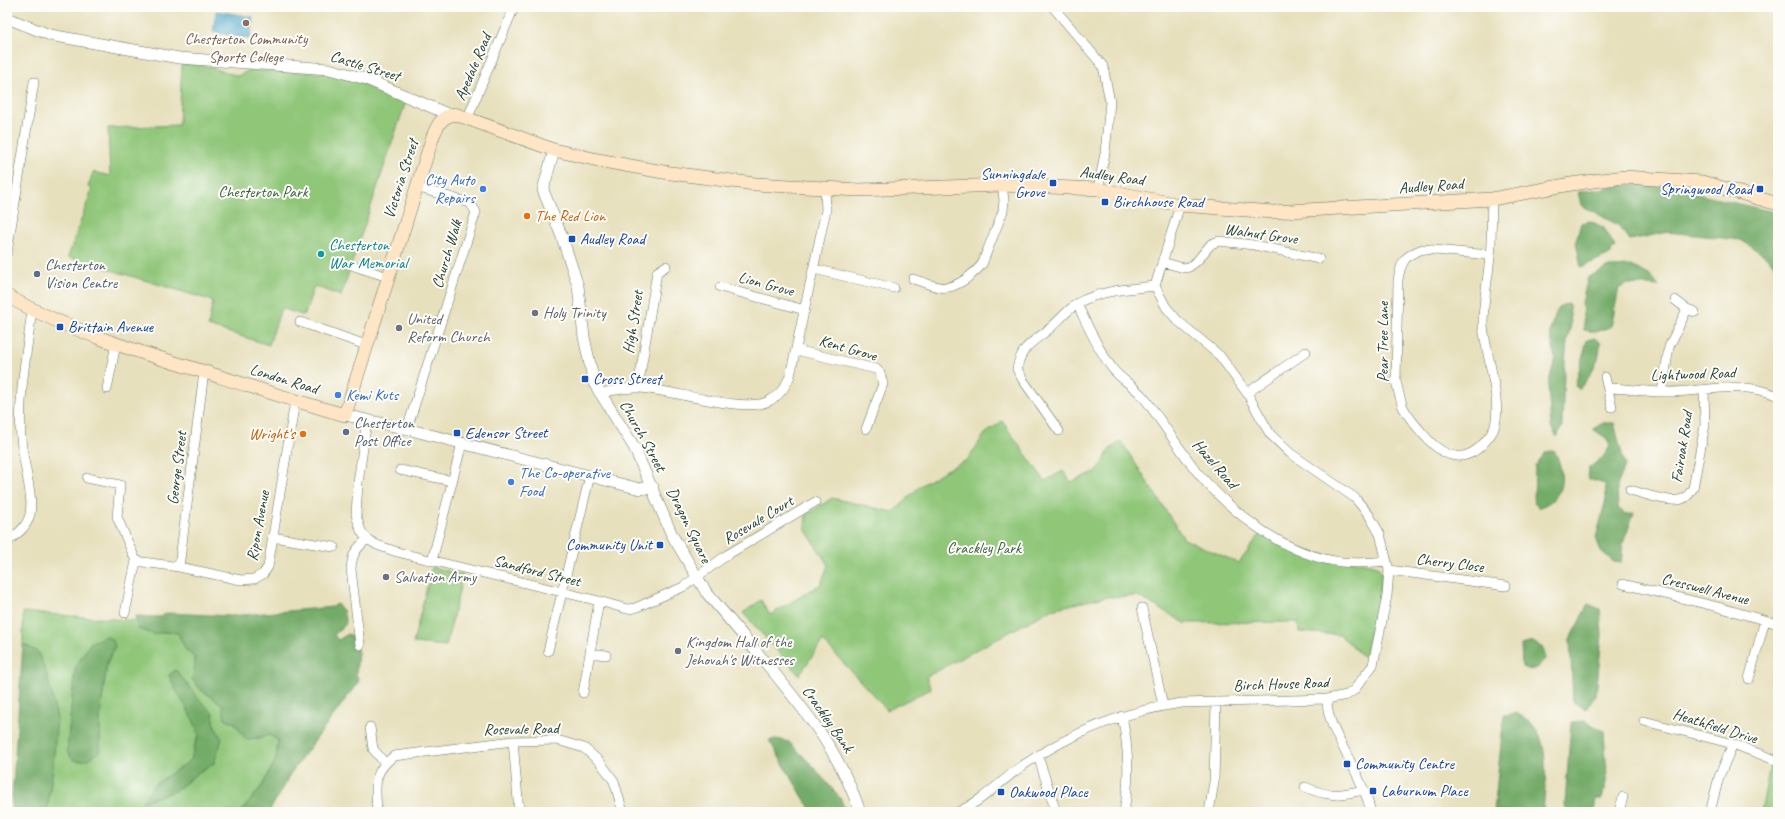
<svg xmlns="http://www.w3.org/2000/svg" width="1785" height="819" font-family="Caveat,sans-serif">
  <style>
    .green { fill: #8fc678; stroke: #578256; fill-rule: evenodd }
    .forest { fill: #73ab68; stroke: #49744e }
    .water { fill: #4da7cb; stroke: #367280 }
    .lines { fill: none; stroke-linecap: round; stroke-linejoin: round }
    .minor-casing { stroke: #657664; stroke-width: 10 }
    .tertiary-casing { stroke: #657664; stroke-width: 12 }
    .secondary-casing { stroke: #657664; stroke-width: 14 }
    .minor { stroke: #fff; stroke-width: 9 }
    .tertiary { stroke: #fff; stroke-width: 11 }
    .secondary { stroke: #fde5c5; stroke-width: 13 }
    .education-dot { fill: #8d6e63; stroke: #fdfcf7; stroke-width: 1.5 }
    .transit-dot { fill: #1a4fb4; stroke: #fdfcf7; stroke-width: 1.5 }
    .shop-dot { fill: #3f7fe0; stroke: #fdfcf7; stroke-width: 1.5 }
    .food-dot { fill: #e8710a; stroke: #fdfcf7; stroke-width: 1.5 }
    .culture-dot { fill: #0f9aa8; stroke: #fdfcf7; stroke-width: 1.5 }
    .service-dot { fill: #5c6f8a; stroke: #fdfcf7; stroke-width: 1.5 }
    .worship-dot { fill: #6b7280; stroke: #fdfcf7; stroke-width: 1.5 }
    .labels { text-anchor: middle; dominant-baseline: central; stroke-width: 4; stroke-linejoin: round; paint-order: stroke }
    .education-label { font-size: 16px; fill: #785e54; stroke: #fdfcf7 }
    .street-label { font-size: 16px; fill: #1f3d34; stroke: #fdfcf7 }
    .transit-label { font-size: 16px; fill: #164399; stroke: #fdfcf7; text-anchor: start }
    .shop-label { font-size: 16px; fill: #366cbe; stroke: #fdfcf7; text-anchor: start }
    .park-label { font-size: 16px; fill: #3b5f45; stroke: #fdfcf7 }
    .food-label { font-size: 16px; fill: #c56008; stroke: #fdfcf7; text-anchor: start }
    .culture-label { font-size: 16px; fill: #0d838f; stroke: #fdfcf7; text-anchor: start }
    .service-label { font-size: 16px; fill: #4e5e75; stroke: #fdfcf7; text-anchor: start }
    .worship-label { font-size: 16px; fill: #5b616d; stroke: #fdfcf7; text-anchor: start }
  </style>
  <rect width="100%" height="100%" fill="#fdfcf7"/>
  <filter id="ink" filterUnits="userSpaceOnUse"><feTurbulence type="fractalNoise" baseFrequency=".025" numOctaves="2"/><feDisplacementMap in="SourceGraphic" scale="8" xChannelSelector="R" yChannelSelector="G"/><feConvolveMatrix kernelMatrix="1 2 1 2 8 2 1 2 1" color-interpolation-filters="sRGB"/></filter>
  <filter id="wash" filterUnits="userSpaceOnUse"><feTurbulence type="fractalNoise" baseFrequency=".012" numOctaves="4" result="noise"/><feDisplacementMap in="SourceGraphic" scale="16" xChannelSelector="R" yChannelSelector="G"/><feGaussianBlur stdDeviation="0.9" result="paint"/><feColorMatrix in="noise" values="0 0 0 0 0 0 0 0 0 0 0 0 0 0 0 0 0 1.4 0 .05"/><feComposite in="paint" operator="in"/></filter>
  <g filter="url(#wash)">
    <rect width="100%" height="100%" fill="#e7e0bd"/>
    <path class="green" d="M182 64 203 65 238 76 249 70 325 73 358 81 406 101 341 296 314 286 305 314 302 315 281 308 269 345 208 326 213 301 68 257 92 189 88 187 93 172 110 176 108 128 179 125Z
      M1002 421 1045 481 1063 471 1071 482 1097 471 1110 449 1121 441 1184 539 1239 563 1261 533 1284 546 1378 566 1381 573V584L1364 657 1340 635 1299 632 1298 622 1185 623 1138 596 1105 597 1052 609 926 677 931 689 887 710 823 641 799 675 743 613 761 600 770 615 821 584 828 565 805 529 806 515 832 498 893 512 920 486 944 471 967 460 985 434Z
      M432 567 463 575 446 646 413 643Z
      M23 612 137 621 138 629 154 634 167 632 178 633 186 650 195 658 194 673 192 679 201 690 222 704 225 718 235 723 240 730 258 739 269 735 278 740 276 759 262 786 241 812H46L48 804 53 767 38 652 23 644ZM115 646 107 663 100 716V750L67 751 75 668ZM176 670 197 697 213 713 215 727 222 739 214 763 199 772 175 791 142 802 154 785 191 760 195 744 199 735C193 713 178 696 169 675Z
      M1778 733V757L1772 755Z
      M1770 766 1778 768V812H1761Z"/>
    <path class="forest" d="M1634 184 1667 187 1778 213V269L1764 255 1741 240 1668 232 1630 240 1618 225 1581 205 1578 192Z
      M1591 221 1604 228 1615 247C1610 257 1591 262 1581 267L1576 241 1581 223Z
      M1631 266 1649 275 1660 286 1628 284 1619 288 1611 327 1596 332 1584 330 1582 303 1588 277 1610 267Z
      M1569 304 1571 324 1567 341 1564 373 1562 426 1557 437 1551 427 1548 386 1555 358 1550 332 1555 313 1562 305Z
      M1595 338 1600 342C1601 360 1591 376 1579 389L1575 386 1587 340Z
      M1603 423H1614L1625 466 1617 486 1618 508 1625 514 1634 513 1623 543 1621 563 1614 562 1601 551 1596 538 1606 499 1605 484 1588 479 1589 468 1603 457 1610 446 1606 438 1593 429Z
      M1554 450C1561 463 1565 482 1557 495 1553 501 1545 505 1539 508L1534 503 1535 466 1546 452Z
      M337 604 343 610 346 624 334 635 338 640 348 634 354 637 358 653 356 674 359 681 291 773 269 812H241L262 786 276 759 278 740 269 735 246 740 235 723 225 718 222 704 201 690 192 679 194 673 195 658 186 650 178 633 167 632 154 634 138 629 135 616 160 617 167 613 231 616 332 607Z
      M1588 604 1600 609 1602 635 1596 695 1586 709 1573 702 1570 639Z
      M105 636 112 639 115 646 107 663 100 716V751C91 758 85 763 73 760L67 751 75 668 90 643Z
      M1533 642 1543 648 1546 658C1537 667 1535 673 1522 667L1521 645Z
      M23 644 38 652 47 674 57 718 53 767 48 804 46 812H11Z
      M176 670 197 697 213 713 215 727 222 739 214 763 199 772 175 791 142 802 154 785 191 760 195 744 199 736C193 713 177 696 169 675Z
      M1516 713C1521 716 1527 719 1531 723 1551 742 1545 787 1543 812H1494L1504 715Z
      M1585 721 1604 731 1607 778 1602 799H1596L1594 812H1566L1565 804 1571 722Z
      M777 739 789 742 810 763 840 798 846 812H812L769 740Z"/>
    <path class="water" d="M216 11 253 17 250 39 213 32Z"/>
  </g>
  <g filter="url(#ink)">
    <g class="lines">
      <defs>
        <path id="minor" d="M1053 7 1103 66 1110 102 1105 153 1098 189
          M468 117 514 7
          M7 253 34 82
          M1490 255 1423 249C1405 255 1401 261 1398 280L1396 381C1398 390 1400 399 1403 407 1408 417 1416 426 1423 434 1446 461 1469 466 1491 434 1507 412 1484 350 1483 324 1483 302 1488 279 1490 257 1492 238 1491 219 1492 199
          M1162 262 1184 268 1189 267 1197 261 1211 244 1219 241 1254 245 1319 259
          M354 266 388 277
          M814 269 894 288
          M913 279C936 286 944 294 966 279 972 274 977 271 982 264L1003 211 1004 200 1002 185
          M720 287 805 310
          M1675 300 1687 309 1695 312
          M1077 304C1088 326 1097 348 1112 368 1121 380 1136 387 1145 399 1163 423 1179 449 1198 473 1234 515 1287 556 1342 562 1357 564 1372 562 1387 561
          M300 322 366 345
          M796 350 876 369 880 373 883 384 866 429
          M1605 377 1612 407
          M638 387 657 272 666 266
          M1608 388C1626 388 1645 392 1663 392 1703 393 1740 379 1778 396
          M107 389 116 344
          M1662 392 1669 347 1687 309
          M599 393C612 391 626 387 639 388 670 389 744 414 769 401 779 396 786 386 790 376L826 210 825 188
          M1247 393 1306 352
          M367 420 358 483 356 515 361 531 367 539 377 545 397 552 599 601 627 609 635 608 683 587 727 555 815 502
          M407 429 476 212 470 203 416 187
          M1059 431 1023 380 1017 369C1021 347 1031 343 1048 330 1058 322 1067 310 1078 303 1101 290 1129 289 1155 286
          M400 470 452 481
          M87 478 120 485 117 517 136 561 125 613
          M1630 490C1642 493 1672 504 1682 499 1688 497 1690 493 1693 488L1705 425 1704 391
          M272 537 334 547
          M7 541C18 534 27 527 30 514 34 496 22 459 21 438 18 395 27 352 32 310
          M136 561 179 567 241 580 254 579 263 574 268 567 295 401
          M432 561 462 443
          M179 567 204 372
          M1389 570 1506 586
          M1623 584 1718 607 1778 624
          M1142 608 1163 706
          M360 645 351 569C352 554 356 549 367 539
          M548 651 590 475
          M590 653 606 655
          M1749 679 1765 620
          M583 693 599 601
          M1327 699C1327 723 1341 742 1351 763 1359 778 1367 795 1371 812
          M1122 716C1129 749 1130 779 1124 812
          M1644 721 1733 744 1778 761
          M370 727 373 749 384 762
          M513 741 519 812
          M1038 756 1056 812
          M1305 787C1331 798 1338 795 1364 790
          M377 812C376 787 371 773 394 756L513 741 557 740 584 748 600 762 614 781 623 812
          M958 812C982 801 1000 782 1022 766 1071 733 1123 711 1182 703L1327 699 1347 695 1354 690 1373 665 1387 596 1389 570 1380 534 1369 515 1355 498 1290 453 1270 434 1247 393 1220 356 1177 320 1166 307 1155 286 1180 205
          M1209 812 1214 782 1216 702
          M1619 812 1623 797
          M1710 812 1719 777 1733 744"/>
        <path id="tertiary" d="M7 18 50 35 179 58 329 69 366 79 450 115
          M554 150 543 190 562 237 578 286 584 337 594 383 634 447 672 535 706 592C729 619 752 646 775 674 811 718 842 757 860 812
          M345 415 407 429 640 489 653 487"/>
        <path id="secondary" d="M7 296C69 331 138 352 205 372 252 387 298 402 345 415L433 136C438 124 442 116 455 114L554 150 598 160 663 172 755 184 858 190 1002 185 1098 189 1180 205 1273 212 1492 199 1571 184 1624 177 1702 182 1778 204"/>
      </defs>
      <use href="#minor" class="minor-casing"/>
      <use href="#tertiary" class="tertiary-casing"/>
      <use href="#secondary" class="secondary-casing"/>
      <use href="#minor" class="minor"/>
      <use href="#tertiary" class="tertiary"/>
      <use href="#secondary" class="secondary"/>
    </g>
  </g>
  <circle class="education-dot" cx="246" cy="23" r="4"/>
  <g class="transit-dot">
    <rect x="1049" y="179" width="8" height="8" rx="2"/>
    <rect x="1756" y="185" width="8" height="8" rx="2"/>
    <rect x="1101" y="198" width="8" height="8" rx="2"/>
    <rect x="568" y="235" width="8" height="8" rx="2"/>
    <rect x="56" y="323" width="8" height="8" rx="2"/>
    <rect x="581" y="375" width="8" height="8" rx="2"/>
    <rect x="453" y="429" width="8" height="8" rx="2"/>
    <rect x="656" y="541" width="8" height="8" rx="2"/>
    <rect x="1343" y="760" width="8" height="8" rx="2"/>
    <rect x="1369" y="787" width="8" height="8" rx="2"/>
    <rect x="997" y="788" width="8" height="8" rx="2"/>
  </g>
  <g class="shop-dot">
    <circle cx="483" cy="189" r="4"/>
    <circle cx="338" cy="395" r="4"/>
    <circle cx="511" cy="482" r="4"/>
  </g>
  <g class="food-dot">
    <circle cx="527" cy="216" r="4"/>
    <circle cx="303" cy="434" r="4"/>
  </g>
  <circle class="culture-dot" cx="321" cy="254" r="4"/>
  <g class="service-dot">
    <circle cx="37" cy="274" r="4"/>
    <circle cx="346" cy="432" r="4"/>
  </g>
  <g class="worship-dot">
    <circle cx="535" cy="313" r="4"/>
    <circle cx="399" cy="328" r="4"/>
    <circle cx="386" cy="577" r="4"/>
    <circle cx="678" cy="651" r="4"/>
  </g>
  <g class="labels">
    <g class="education-label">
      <text x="246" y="39">Chesterton Community<tspan x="246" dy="18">Sports College</tspan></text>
    </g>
    <g class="street-label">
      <text transform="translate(365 66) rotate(17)">Castle Street</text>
      <text transform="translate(473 67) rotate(-67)">Apedale Road</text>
      <text transform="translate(1112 176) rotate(8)">Audley Road</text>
      <text transform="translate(401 179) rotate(-72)">Victoria Street</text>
      <text transform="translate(1431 186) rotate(-4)">Audley Road</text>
      <text transform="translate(1261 234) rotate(8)">Walnut Grove</text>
      <text transform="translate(447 254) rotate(-73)">Church Walk</text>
      <text transform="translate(766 284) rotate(15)">Lion Grove</text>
      <text transform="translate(633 322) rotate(-81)">High Street</text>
      <text transform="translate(1383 342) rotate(-90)">Pear Tree Lane</text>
      <text transform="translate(848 348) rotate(16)">Kent Grove</text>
      <text transform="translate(1693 374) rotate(-2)">Lightwood Road</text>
      <text transform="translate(284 379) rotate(17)">London Road</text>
      <text transform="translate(643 436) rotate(61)">Church Street</text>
      <text transform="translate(1682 447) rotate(-81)">Fairoak Road</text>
      <text transform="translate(1215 464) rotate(49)">Hazel Road</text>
      <text transform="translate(177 468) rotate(-83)">George Street</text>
      <text transform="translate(758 520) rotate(-31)">Rosevale Court</text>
      <text transform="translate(689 525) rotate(64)">Dragon Square</text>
      <text transform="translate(258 526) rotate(-80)">Ripon Avenue</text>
      <text transform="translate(1450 563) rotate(7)">Cherry Close</text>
      <text transform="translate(537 571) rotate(14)">Sandford Street</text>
      <text transform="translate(1705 589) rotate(14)">Cresswell Avenue</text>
      <text transform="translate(1281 684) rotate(-2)">Birch House Road</text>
      <text transform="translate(828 719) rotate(55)">Crackley Bank</text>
      <text transform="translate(1715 726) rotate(17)">Heathfield Drive</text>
      <text transform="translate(521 729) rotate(-1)">Rosevale Road</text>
    </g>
    <g class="transit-label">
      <text x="1045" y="174" text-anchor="end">Sunningdale<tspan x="1045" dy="18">Grove</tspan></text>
      <text x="1752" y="189" text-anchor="end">Springwood Road</text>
      <text x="1113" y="202">Birchhouse Road</text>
      <text x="580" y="239">Audley Road</text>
      <text x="68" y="327">Brittain Avenue</text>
      <text x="593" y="379">Cross Street</text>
      <text x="465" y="433">Edensor Street</text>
      <text x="652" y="545" text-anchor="end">Community Unit</text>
      <text x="1355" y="764">Community Centre</text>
      <text x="1381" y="791">Laburnum Place</text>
      <text x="1009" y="792">Oakwood Place</text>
    </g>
    <g class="shop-label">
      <text x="475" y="180" text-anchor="end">City Auto<tspan x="475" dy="18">Repairs</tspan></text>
      <text x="346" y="395">Kemi Kuts</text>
      <text x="519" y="473">The Co-operative<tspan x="519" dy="18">Food</tspan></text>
    </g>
    <g class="park-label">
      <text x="263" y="192">Chesterton Park</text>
      <text x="984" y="548">Crackley Park</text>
    </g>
    <g class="food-label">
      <text x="535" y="216">The Red Lion</text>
      <text x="295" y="434" text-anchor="end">Wright's</text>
    </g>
    <g class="culture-label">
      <text x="329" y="245">Chesterton<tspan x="329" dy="18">War Memorial</tspan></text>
    </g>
    <g class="service-label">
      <text x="45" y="265">Chesterton<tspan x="45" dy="18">Vision Centre</tspan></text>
      <text x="354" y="423">Chesterton<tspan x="354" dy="18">Post Office</tspan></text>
    </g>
    <g class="worship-label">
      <text x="543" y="313">Holy Trinity</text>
      <text x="407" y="319">United<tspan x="407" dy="18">Reform Church</tspan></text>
      <text x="394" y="577">Salvation Army</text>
      <text x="686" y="642">Kingdom Hall of the<tspan x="686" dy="18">Jehovah's Witnesses</tspan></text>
    </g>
  </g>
  <rect width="1785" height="819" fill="none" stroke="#fdfcf7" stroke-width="24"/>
</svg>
